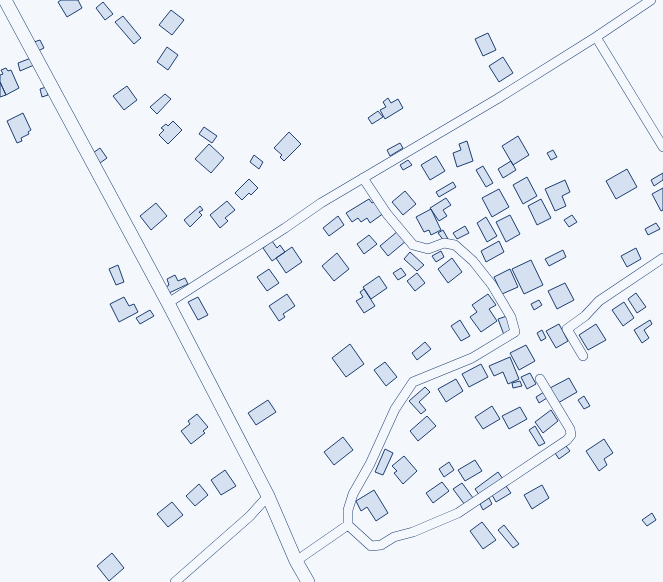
<svg xmlns="http://www.w3.org/2000/svg" width="663" height="582" font-family="Helvetica,sans-serif">
  <style>
    .building { fill: #d5e0f0; stroke: #1d3f73 }
    .lines { fill: none; stroke-linecap: round; stroke-linejoin: round }
    .street-casing { stroke: #1d3f73; stroke-width: 10 }
    .secondary-casing { stroke: #1d3f73; stroke-width: 14 }
    .street { stroke: #f4f7fb; stroke-width: 9 }
    .secondary { stroke: #f4f7fb; stroke-width: 13 }
  </style>
  <rect width="100%" height="100%" fill="#f4f7fb"/>
  <path class="building" d="M61 0H78L82 8 67 17 58 2Z
    M103 2 113 14 105 20 96 8Z
    M171 10 184 20 172 35 159 25Z
    M123 16 141 38 134 44 115 22Z
    M488 33 496 50 483 56 475 39Z
    M40 40 44 48 38 51 34 42Z
    M167 47 178 55 168 70 157 62Z
    M503 57 513 73 499 82 489 66Z
    M31 58 34 65 20 71 18 63Z
    M6 68 8 71 11 70 19 88 6 95 0 82V75L3 74 1 70Z
    M0 82 6 95 0 97Z
    M127 86 137 100 124 110 113 96Z
    M46 87 48 95 42 97 40 89Z
    M165 94 171 99 157 114 150 107Z
    M388 98 391 103 398 99 403 108 385 119 380 110 386 107 383 102Z
    M378 111 383 117 372 124 368 118Z
    M23 113 31 130 28 132 29 134 21 138 22 141 17 143 7 121Z
    M173 121 182 130 168 144 159 135 164 130 161 128 166 124 168 126Z
    M204 127 217 136 212 143 199 134Z
    M289 132 301 144 284 161 280 157 282 155 274 148Z
    M518 136 529 155 513 165 502 146Z
    M467 141 473 161 457 167 453 153 461 150 459 144Z
    M400 143 403 148 390 156 387 150Z
    M209 144 224 158 211 173 195 159Z
    M100 148 107 158 100 163 93 153Z
    M553 150 557 157 551 160 547 153Z
    M254 155 263 162 259 169 250 162Z
    M436 156 445 171 430 180 421 165Z
    M408 160 412 165 403 170 400 165Z
    M511 161 516 170 503 178 498 169Z
    M483 166 493 183 486 187 476 170Z
    M627 169 637 187 616 199 606 181Z
    M663 173V180L654 186 651 180Z
    M527 177 537 196 523 204 513 185Z
    M249 179 258 188 251 195 249 193 242 200 235 193Z
    M565 180 570 192 562 196 566 206 555 211 545 189Z
    M453 182 456 187 439 197 436 192Z
    M663 188V210L661 211 652 194Z
    M499 189 509 207 492 217 482 198Z
    M405 191 416 204 403 215 392 202Z
    M446 198 451 205 443 210 447 216 439 221 430 208Z
    M369 199 372 203 376 201 384 213 370 223 367 218 361 222 358 218 352 222 346 213Z
    M541 199 551 218 537 225 528 206Z
    M227 201 235 210 225 218 228 221 220 228 210 215Z
    M156 203 167 216 151 230 140 216Z
    M200 206 203 210 199 212 202 215 190 227 184 220Z
    M431 209 441 230 431 235 429 230 424 232 416 217Z
    M510 215 520 234 506 242 496 222Z
    M572 215 577 222 569 227 564 220Z
    M338 216 344 225 329 236 323 228Z
    M486 217 497 236 487 242 477 223Z
    M656 223 660 229 648 235 645 229Z
    M465 226 469 233 457 239 453 233Z
    M443 230 448 239 444 241 438 233Z
    M398 231 406 241 388 256 380 246Z
    M369 235 377 244 364 254 357 244Z
    M272 241 277 248 280 245 285 252 272 261 263 248Z
    M499 241 504 252 486 262 481 251Z
    M292 247 302 262 286 273 276 258Z
    M636 248 641 259 627 267 621 256Z
    M563 250 566 257 549 266 545 259Z
    M441 251 444 257 436 262 432 256Z
    M410 252 424 265 417 271 404 259Z
    M337 253 349 269 334 281 322 266Z
    M452 258 462 272 448 283 438 269Z
    M531 260 543 285 524 294 512 269Z
    M118 265 124 282 116 285 109 269Z
    M401 268 406 275 398 280 393 273Z
    M269 269 279 283 267 291 257 277Z
    M510 269 518 287 502 294 494 277Z
    M417 273 425 283 415 291 407 281Z
    M175 275 178 281 185 278 188 284 169 293 166 287 169 285 167 279Z
    M379 276 387 288 371 299 363 287Z
    M565 283 574 300 557 309 548 291Z
    M364 289 375 306 364 313 356 301 363 297 360 292Z
    M636 293 646 307 637 313 628 299Z
    M287 294 295 306 283 314 285 317 279 321 269 306Z
    M488 294 496 305 489 309 497 321 481 332 470 317 477 312 472 305Z
    M124 297 129 306 134 304 138 312 119 322 110 304Z
    M198 297 208 315 198 320 188 302Z
    M539 300 542 305 534 310 531 304Z
    M624 302 634 318 623 326 612 310Z
    M150 310 154 316 140 324 136 318Z
    M507 316 513 331 504 335 498 319Z
    M460 320 470 336 461 341 451 326Z
    M650 320 652 324 644 330 649 338 642 343 634 330Z
    M559 324 568 341 556 348 546 331Z
    M596 324 606 340 588 350 579 335Z
    M542 330 546 338 541 341 537 333Z
    M425 342 431 349 417 360 412 353Z
    M350 344 364 364 346 377 332 358Z
    M526 345 535 361 519 370 510 353Z
    M510 357 519 379 508 384 503 372 494 376 489 366Z
    M385 362 397 377 386 386 374 370Z
    M481 364 488 377 469 387 462 374Z
    M530 373 536 384 527 389 521 377Z
    M569 378 577 392 558 403 550 388Z
    M456 379 463 391 446 402 438 389Z
    M520 381 522 386 513 388 512 383Z
    M425 387 430 392 419 402 426 410 421 414 409 401Z
    M544 392 547 398 539 403 536 397Z
    M584 396 590 406 584 409 578 400Z
    M268 400 276 412 256 425 248 413Z
    M492 406 500 419 483 429 475 417Z
    M520 407 527 419 509 429 502 416Z
    M551 410 558 421 543 433 535 422Z
    M197 414 208 427 203 431 205 433 191 444 181 431 190 424 188 421Z
    M427 416 436 426 418 441 410 431Z
    M535 426 545 443 539 446 529 430Z
    M343 437 353 450 334 465 324 452Z
    M604 439 613 453 604 459 607 465 599 471 586 451Z
    M566 446 570 451 559 459 555 453Z
    M385 449 393 453 383 475 375 472Z
    M404 456 417 471 403 484 394 473 397 471 392 466Z
    M475 460 482 471 465 481 458 470Z
    M449 462 454 470 444 477 439 469Z
    M225 470 236 486 221 495 211 480Z
    M498 472 503 479 480 496 475 489Z
    M442 482 449 491 433 503 426 493Z
    M462 483 473 498 465 505 453 489Z
    M199 484 208 495 195 506 186 496Z
    M542 485 549 498 532 509 524 495Z
    M506 486 511 493 496 502 492 495Z
    M374 490 388 513 376 521 367 507 361 511 356 501Z
    M489 498 492 504 483 510 480 504Z
    M172 502 183 515 168 527 157 514Z
    M652 513 656 520 647 526 642 520Z
    M482 522 496 540 483 549 470 531Z
    M504 525 519 544 513 548 498 530Z
    M112 553 124 568 109 581 97 566Z"/>
  <g class="lines">
    <defs>
      <path id="street" d="M596 37 663 147
        M168 303 285 228 321 203 497 99 596 37 651 0
        M583 356 567 329 585 316 599 301 663 258
        M348 525 371 546 381 545 394 537 413 532 458 513 567 440 571 435 570 429 540 379
        M296 561 348 525V510L353 494 370 464 395 409 413 382 472 358 515 332 511 317 492 285 473 261 455 245 444 243 428 249 413 245 387 214 363 178
        M175 582 250 516 268 496"/>
      <path id="secondary" d="M5 0 168 303 268 496 296 561 308 582"/>
    </defs>
    <use href="#street" class="street-casing"/>
    <use href="#secondary" class="secondary-casing"/>
    <use href="#street" class="street"/>
    <use href="#secondary" class="secondary"/>
  </g>
</svg>
